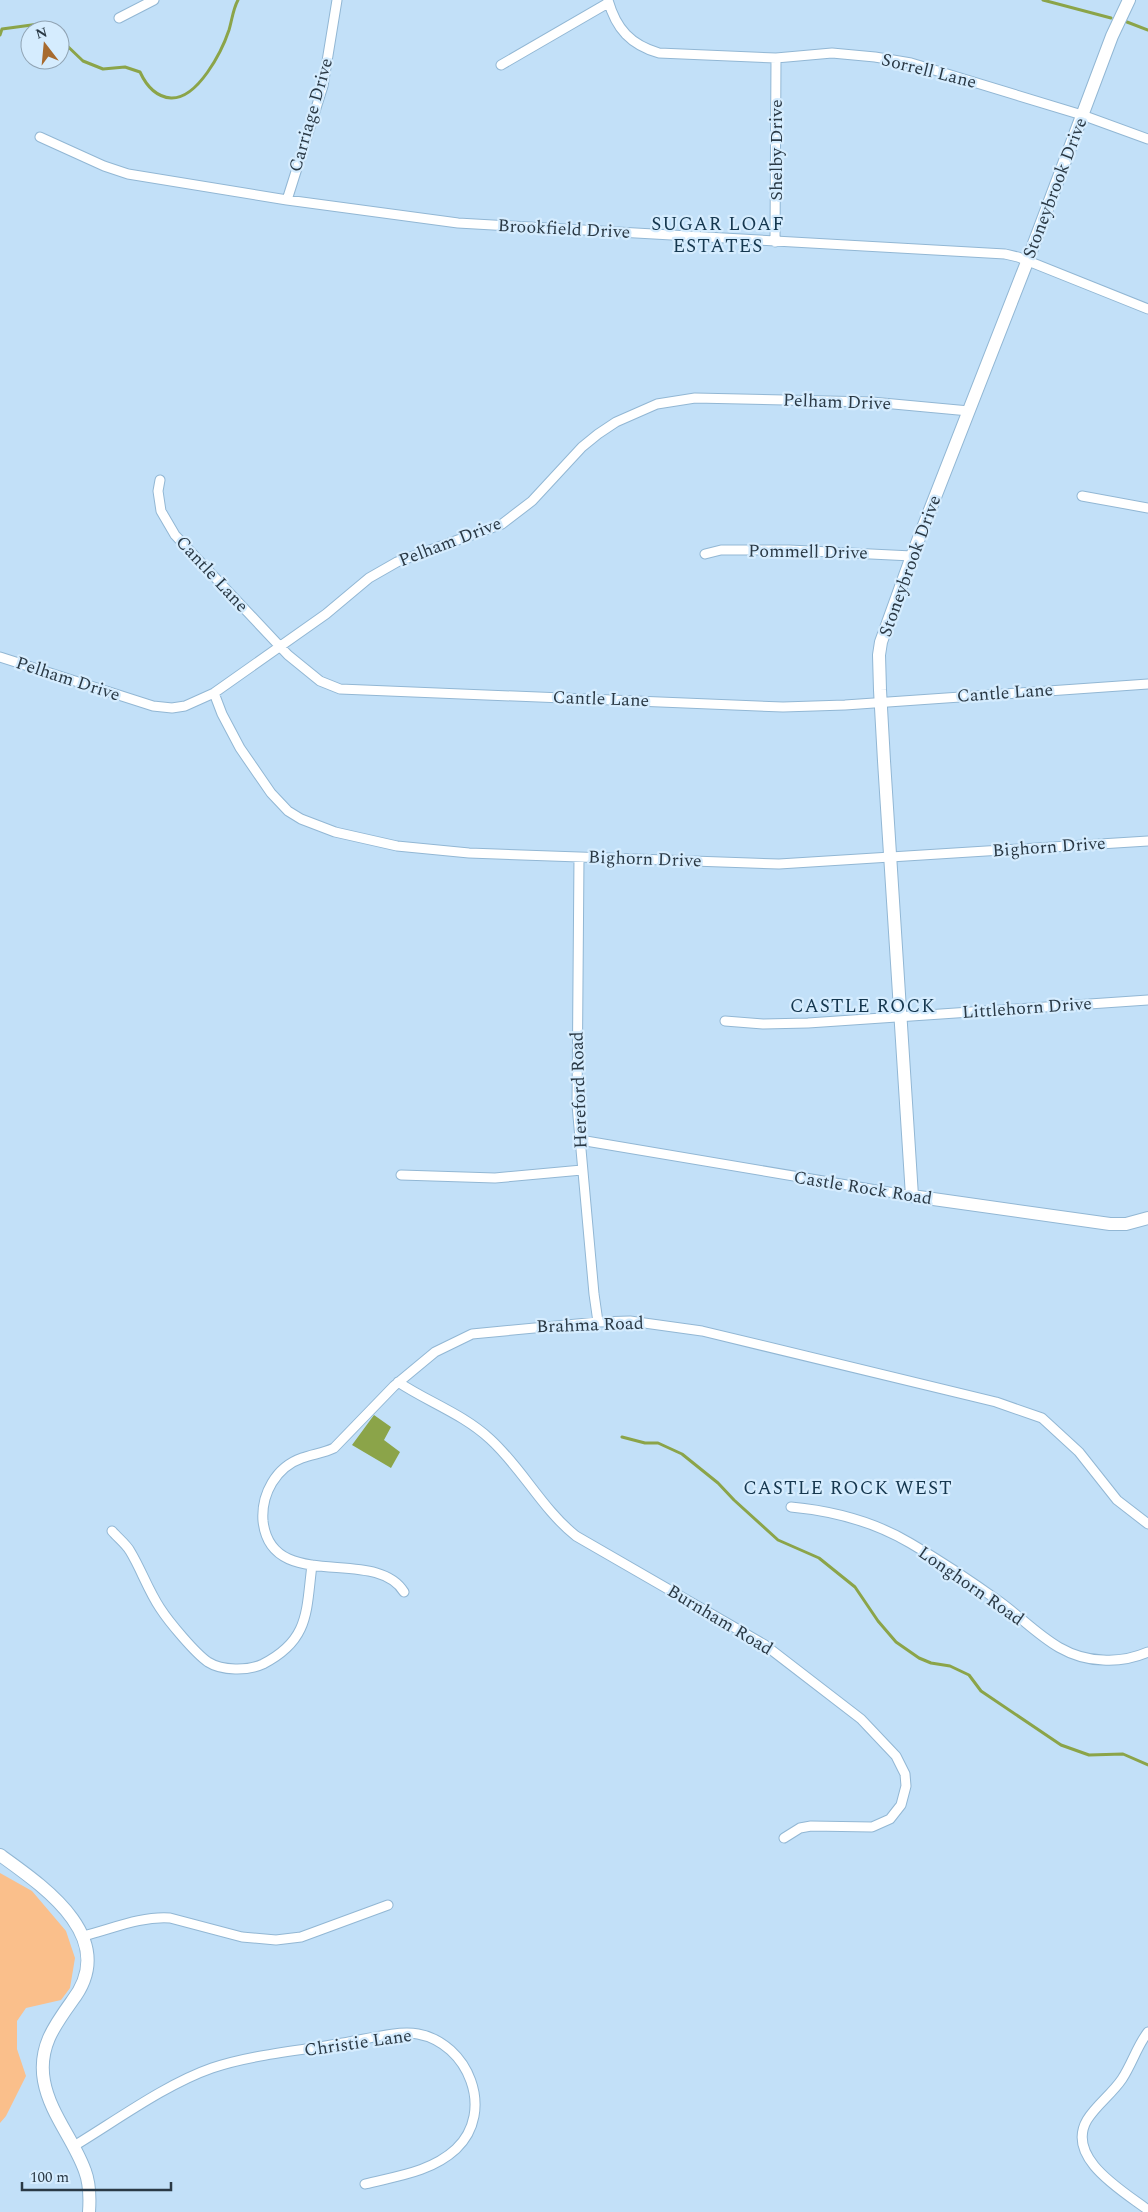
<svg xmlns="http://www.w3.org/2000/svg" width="1148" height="2212" font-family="Spectral,serif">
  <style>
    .green { fill: #fabf8b }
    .water { fill: #8ba449 }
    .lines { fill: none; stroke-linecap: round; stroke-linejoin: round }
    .stream { stroke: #8ba449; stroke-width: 3 }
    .street-casing { stroke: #92b7d4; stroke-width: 11 }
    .secondary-casing { stroke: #92b7d4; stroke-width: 14 }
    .street { stroke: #fff; stroke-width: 9 }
    .secondary { stroke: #fff; stroke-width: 12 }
    .labels { text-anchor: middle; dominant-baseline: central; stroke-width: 4.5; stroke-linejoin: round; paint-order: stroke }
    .street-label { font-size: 18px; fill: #2a3945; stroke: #d5ecfe }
    .neighbourhood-label { font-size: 19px; letter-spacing: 1px; fill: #15374f; stroke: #d5ecfe }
  </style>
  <rect width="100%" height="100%" fill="#c2e0f8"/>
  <path class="green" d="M0 1873 32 1891 66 1931 75 1958 70 1988 61 2000 26 2008 17 2021V2049L26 2076 6 2116 0 2123Z"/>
  <path class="water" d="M374 1415 391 1427 384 1440 400 1452 391 1468 352 1445Z"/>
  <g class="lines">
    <path class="stream" d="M1043 0 1111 18
      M1127 22 1148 30
      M0 35 2 29 39 24 47 30
      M60 39 83 61 103 69 125 67 140 72C146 85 156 97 171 98 198 99 222 51 229 30 232 20 233 9 238 0
      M622 1437 645 1443H658L682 1454 718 1483 734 1500 778 1540 819 1558 855 1587 878 1621 896 1642 919 1658 931 1663 950 1666 969 1675 981 1691 1061 1745 1089 1755 1123 1754 1148 1765"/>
    <defs>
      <path id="street" d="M608 0C616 29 631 45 659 53L776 58 832 53 875 57 911 63 1082 115 1148 139
        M119 18 154 0
        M501 65 608 3
        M40 137 104 166 128 174 287 200 458 223 1005 254 1018 257 1148 309
        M287 200 323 86 337 0
        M775 242 776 58
        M160 480 158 491 161 511 175 535 288 655 320 681 340 689 783 707 845 705 1148 684
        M1082 496 1148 508
        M705 554 721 550H789L912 556
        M0 657 153 706 172 708 185 706 214 693 326 614 369 578 397 562 502 524 532 501 582 447 598 434 616 422 657 404 695 398 872 402 969 411
        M214 693 222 714 240 748 271 793 288 811 301 819 335 832 397 846 469 853 779 864 1148 841
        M579 857 577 1105 594 1294 598 1322
        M725 1021 763 1024 808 1023 1148 1000
        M580 1140 912 1196
        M401 1175 495 1178 582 1170
        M398 1382C428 1402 463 1414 490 1439 522 1468 542 1509 576 1536L765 1645 861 1719 896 1756 905 1774 906 1786 901 1805 890 1819 872 1827 811 1826 800 1828 784 1838
        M791 1507C834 1511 873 1521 910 1543 941 1561 971 1581 1000 1602 1033 1626 1058 1659 1103 1660 1118 1661 1134 1658 1148 1652
        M112 1531C118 1538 126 1544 130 1551 141 1569 148 1590 160 1608 169 1622 195 1653 208 1662 222 1671 248 1671 263 1664 310 1640 306 1611 312 1565
        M404 1592C375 1545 271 1595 263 1521 261 1494 276 1467 302 1458 313 1454 324 1453 334 1448L394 1386 435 1352 472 1334 598 1322 630 1321 702 1331 996 1402 1042 1418 1079 1452 1117 1500 1148 1524
        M83 1936C112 1929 140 1916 170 1918L242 1937 276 1940 301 1937 388 1905
        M1148 2032C1137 2046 1132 2064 1122 2079 1112 2094 1096 2105 1087 2120 1065 2158 1123 2191 1148 2210
        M74 2146C117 2120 166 2084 212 2068 254 2054 300 2051 343 2043 364 2040 397 2030 418 2034 468 2043 496 2111 456 2149 431 2172 397 2176 365 2184"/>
      <path id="secondary" d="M1129 0 1112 36 1027 262 912 556 881 642 879 655 880 690 884 761 912 1196 1110 1224H1126L1148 1218
        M0 1855C46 1888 120 1939 72 2001 54 2026 38 2048 44 2081 50 2114 74 2140 85 2171 90 2184 90 2198 89 2212"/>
    </defs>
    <use href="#street" class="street-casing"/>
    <use href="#secondary" class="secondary-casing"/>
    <use href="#street" class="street"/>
    <use href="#secondary" class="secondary"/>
  </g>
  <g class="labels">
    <g class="street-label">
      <text transform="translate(929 71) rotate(14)">Sorrell Lane</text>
      <text transform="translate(311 115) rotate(-74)">Carriage Drive</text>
      <text transform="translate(776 150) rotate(-90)">Shelby Drive</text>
      <text transform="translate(1055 188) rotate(-69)">Stoneybrook Drive</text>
      <text transform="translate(564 229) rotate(3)">Brookfield Drive</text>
      <text transform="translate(837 402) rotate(2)">Pelham Drive</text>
      <text transform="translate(450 542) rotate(-21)">Pelham Drive</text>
      <text transform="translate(808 552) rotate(1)">Pommell Drive</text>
      <text transform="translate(910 566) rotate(-70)">Stoneybrook Drive</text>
      <text transform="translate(212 574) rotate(47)">Cantle Lane</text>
      <text transform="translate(68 679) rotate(18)">Pelham Drive</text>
      <text transform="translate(1005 693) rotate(-4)">Cantle Lane</text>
      <text transform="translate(601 699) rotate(2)">Cantle Lane</text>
      <text transform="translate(1049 847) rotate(-4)">Bighorn Drive</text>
      <text transform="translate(645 859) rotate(2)">Bighorn Drive</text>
      <text transform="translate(1027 1008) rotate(-4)">Littlehorn Drive</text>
      <text transform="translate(579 1090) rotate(-92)">Hereford Road</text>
      <text transform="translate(863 1188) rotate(9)">Castle Rock Road</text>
      <text transform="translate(590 1325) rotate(-2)">Brahma Road</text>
      <text transform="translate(971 1586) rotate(35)">Longhorn Road</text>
      <text transform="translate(720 1620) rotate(31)">Burnham Road</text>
      <text transform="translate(358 2043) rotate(-8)">Christie Lane</text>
    </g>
    <g class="neighbourhood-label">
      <text x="718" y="224">SUGAR LOAF<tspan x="718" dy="22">ESTATES</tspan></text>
      <text x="863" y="1006">CASTLE ROCK</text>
      <text x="848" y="1488">CASTLE ROCK WEST</text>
    </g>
  </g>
  <g transform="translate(45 45) rotate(344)"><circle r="24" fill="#d5ecfe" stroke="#91a4b4"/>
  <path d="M0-4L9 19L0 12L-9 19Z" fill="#a76a2e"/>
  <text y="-8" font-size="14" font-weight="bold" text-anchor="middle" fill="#2a3945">N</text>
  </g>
  <path d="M22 2182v8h149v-8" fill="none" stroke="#2a3945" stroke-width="2.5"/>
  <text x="30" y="2182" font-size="15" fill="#2a3945" stroke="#d5ecfe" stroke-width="4" paint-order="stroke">100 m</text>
</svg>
